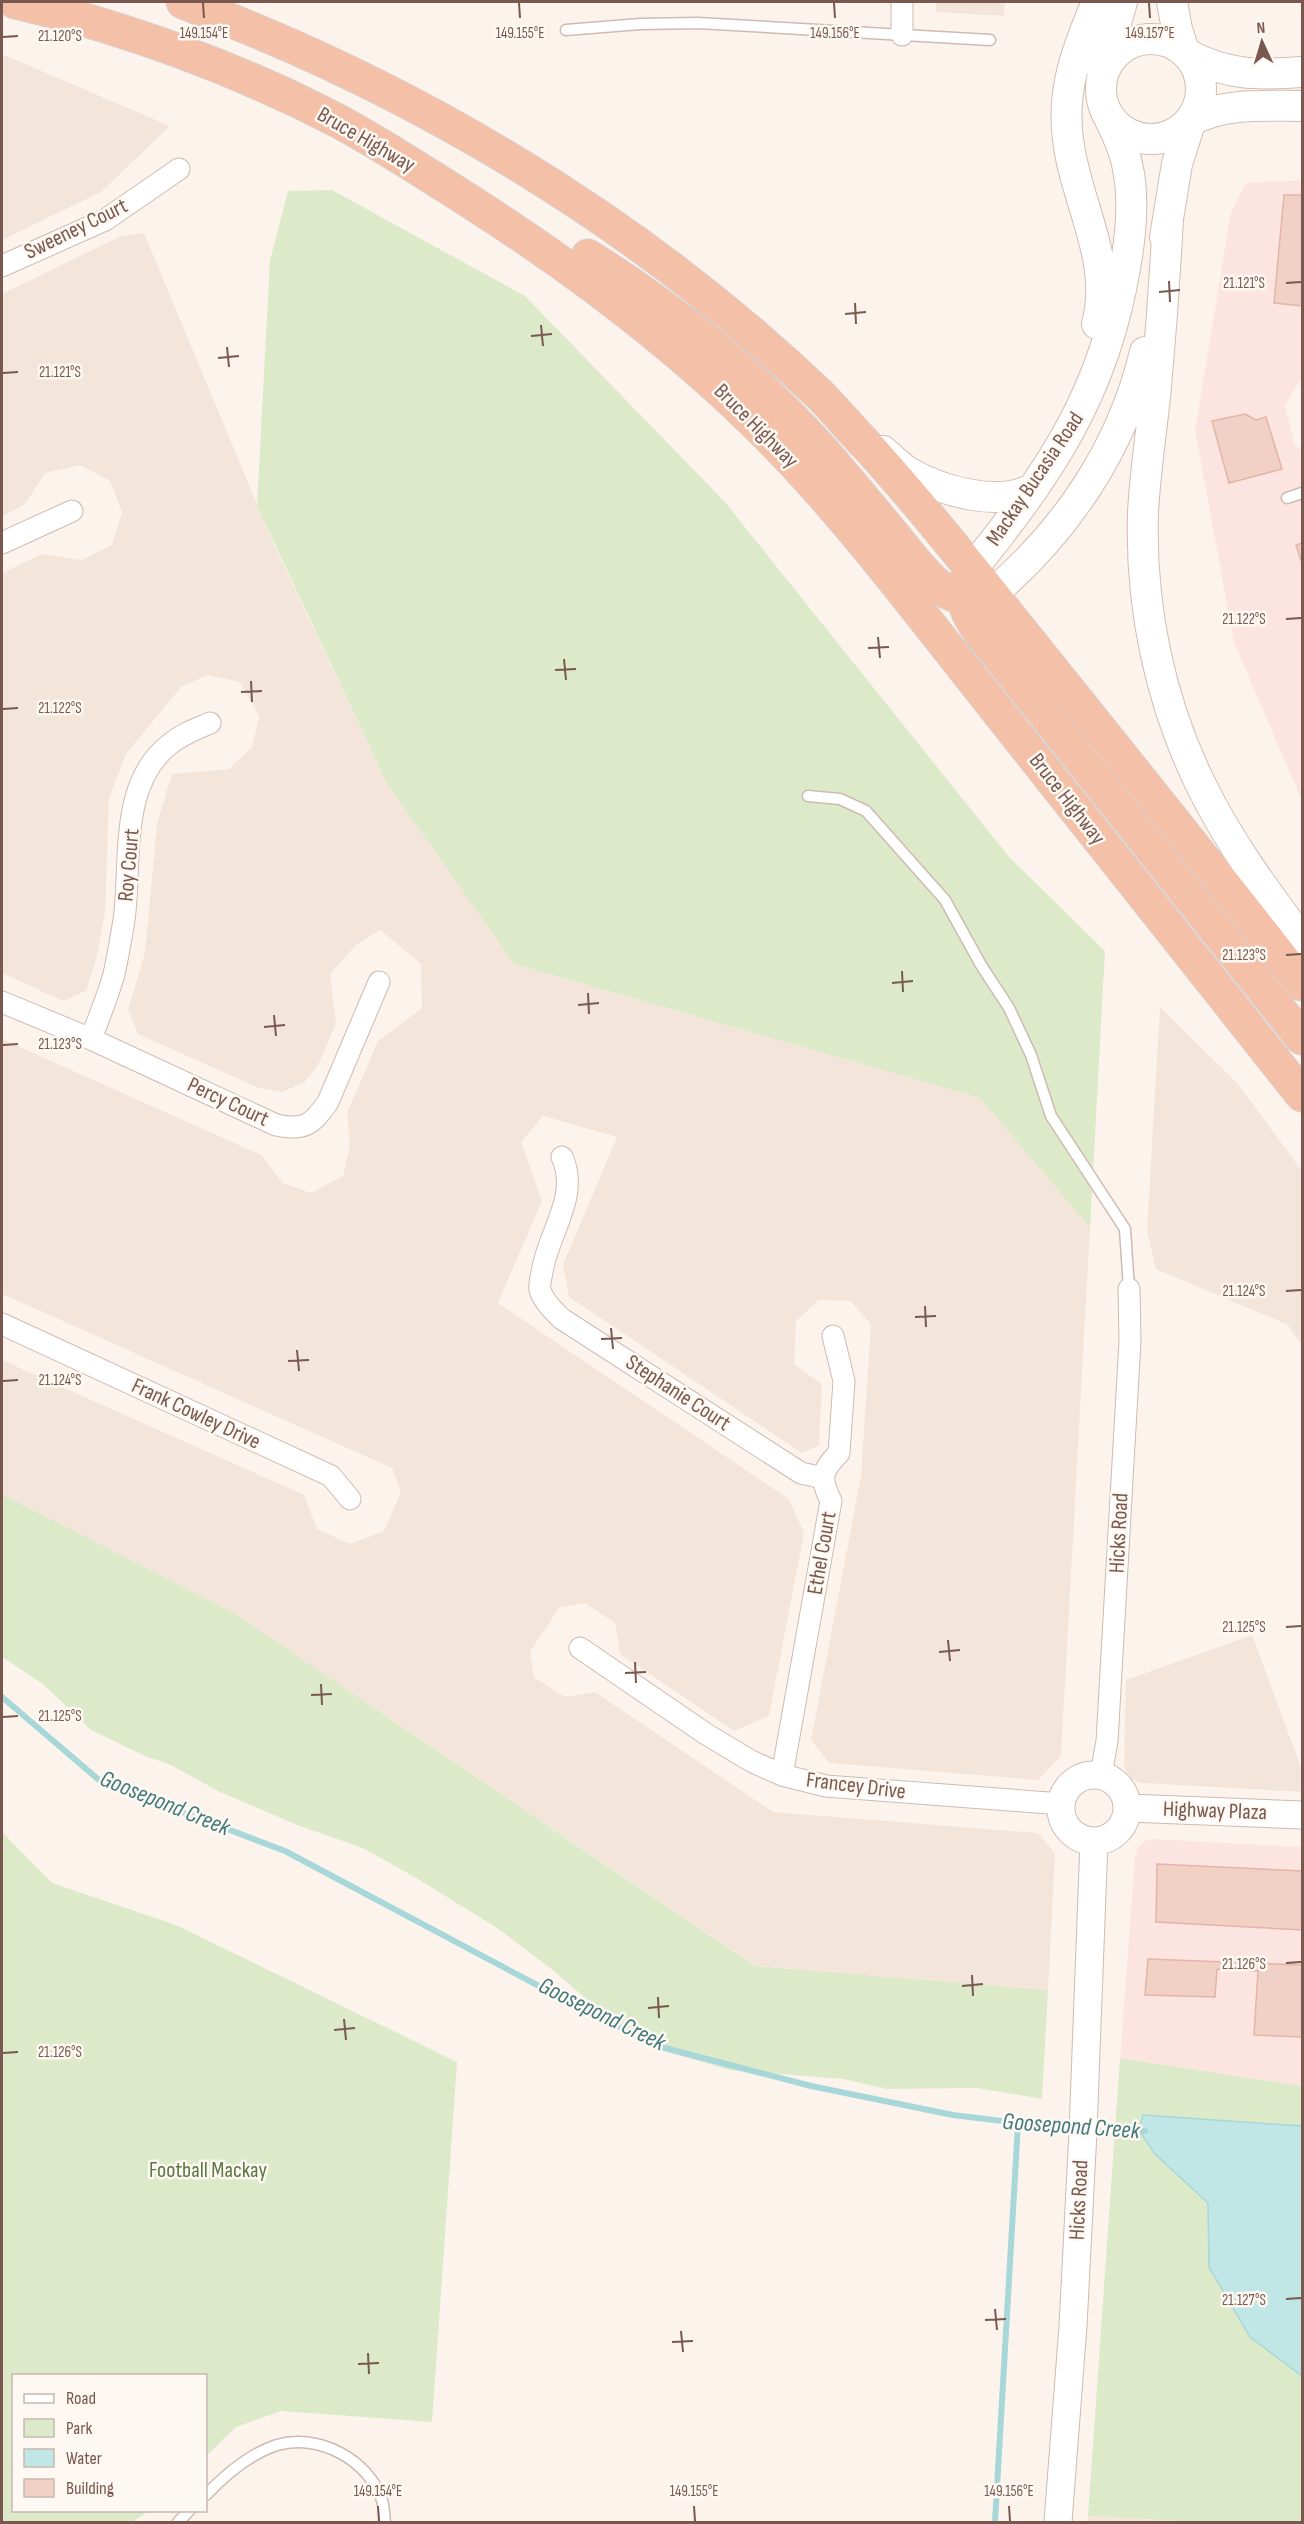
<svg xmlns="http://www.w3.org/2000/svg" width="1304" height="2524" font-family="'Sofia Sans Condensed',sans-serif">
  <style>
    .residential { fill: #f4e5db }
    .commercial { fill: #fce5e1 }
    .green { fill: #dceaca }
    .water { fill: #c1e6e6; stroke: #a7d7d8; stroke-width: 1.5 }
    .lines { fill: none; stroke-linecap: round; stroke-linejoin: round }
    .stream { stroke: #a7d7d8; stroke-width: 6 }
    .building { fill: #f1d0c5; stroke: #e3b5a6; stroke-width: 1.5 }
    .service-casing { stroke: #cfbab1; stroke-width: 13 }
    .minor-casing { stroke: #cfbab1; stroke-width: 23 }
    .tertiary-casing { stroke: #cfbab1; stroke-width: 29 }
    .secondary-casing { stroke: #d4bcb1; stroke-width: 32 }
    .trunk-casing { stroke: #d9d0ce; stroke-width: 35 }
    .service { stroke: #fff; stroke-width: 10 }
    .minor { stroke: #fff; stroke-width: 21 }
    .tertiary { stroke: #fff; stroke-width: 27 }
    .secondary { stroke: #fff; stroke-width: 30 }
    .trunk { stroke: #f5c0a8; stroke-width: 33 }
    .ticks { fill: none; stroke: #78584f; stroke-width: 2 }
    .labels { text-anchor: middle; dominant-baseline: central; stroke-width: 5; stroke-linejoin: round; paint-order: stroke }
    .street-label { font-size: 22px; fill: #78584f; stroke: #fef8f3 }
    .park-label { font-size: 22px; fill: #5a7744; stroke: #fef8f3 }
    .water-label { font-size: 24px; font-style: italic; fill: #427a7c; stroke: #fef8f3 }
    .ticks-label { font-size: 15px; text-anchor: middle; fill: #78584f; stroke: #fef8f3; stroke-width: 5; stroke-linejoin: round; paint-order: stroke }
  </style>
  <rect width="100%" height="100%" fill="#fcf4ec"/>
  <path class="residential" d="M936 2H1005L1004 16 936 12Z
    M2 54 170 126 101 192 2 240Z
    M144 233 274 545 386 782 514 964 980 1098 1090 1228 1061 1756 1038 1780 829 1763 811 1740 861 1476 871 1324 850 1301 819 1300 796 1321 794 1364 822 1384 819 1445 802 1453 569 1297 563 1265 617 1137 543 1116 521 1142 542 1201 498 1303 789 1499 804 1533 769 1716 734 1731 620 1654 615 1623 585 1603 559 1608 530 1652 534 1677 565 1697 595 1692 773 1812 1038 1833 1055 1853 1048 1990 756 1966 234 1613 2 1494V1360L304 1495 317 1529 350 1544 384 1531 401 1492 392 1468 2 1294V1039L261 1155 283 1183 311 1193 343 1176 350 1145 347 1113 378 1041 422 1008 421 964 380 930 356 945 330 974 336 1023 318 1065 304 1083 282 1092 259 1088 138 1034 128 1010 145 952 157 824 172 774 229 769 252 747 259 716 240 682 208 675 182 686 126 754 109 798 105 913 96 960 86 991 63 1001 2 973V573L42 554 82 560 112 545 122 512 110 481 80 465 45 473 25 504 2 517V294L121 236Z
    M1160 1007 1238 1084 1302 1171V1346L1288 1325 1156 1269 1147 1231Z
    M1252 1635 1302 1770V1792L1141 1783 1132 1779 1126 1772 1124 1763 1126 1680Z
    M1088 2516 1200 2522H1087Z"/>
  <path class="commercial" d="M1302 180V376L1285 406 1295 445 1302 450V801L1234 643 1195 430 1231 212 1246 183Z
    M1154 1839 1302 1847V2086L1120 2058 1135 1856 1138 1847 1145 1841Z"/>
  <path class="green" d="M332 190 525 296 724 501 1010 858 1105 951 1090 1228 980 1098 514 964 386 782 257 506 270 260 288 191Z
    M2 1494 234 1613 755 1966 1048 1990 1042 2099 977 2088 887 2089 843 2079 729 2070 668 2052 599 2010 554 1971 497 1928 418 1879 363 1848 297 1825 220 1792 169 1764 147 1757 91 1730 43 1684 2 1657Z
    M2 1832 52 1883 176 1925 457 2062 432 2422 281 2411 236 2427 206 2456V2376H14V2510L149 2511 132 2522H2Z
    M1120 2058 1302 2086V2522H1200L1088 2516Z"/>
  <path class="water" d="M1143 2115 1302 2126V2376L1250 2337 1209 2267 1208 2203 1155 2154 1139 2130Z"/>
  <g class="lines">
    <path class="stream" d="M2 1697 99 1780 285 1851 554 1994 657 2046 811 2086 953 2115 1076 2130
      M1089 2131H1145
      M995 2522 1018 2124"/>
  </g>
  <path class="building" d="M1284 195H1302V306L1274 303Z
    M1245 414 1256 420 1266 417 1282 469 1229 483 1212 421Z
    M1302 543V563L1296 545Z
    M1157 1864 1302 1871V1930L1156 1922Z
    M1148 1959 1302 1965V2037L1254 2035 1258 1971 1217 1969 1215 1997 1145 1995Z"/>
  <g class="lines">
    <defs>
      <path id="service" d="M566 30 640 24 698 23 990 40
        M1287 498 1302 493
        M808 796 840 799 866 811 945 900 981 965 1009 1008 1031 1055 1051 1116 1125 1229 1129 1289
        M206 2495C226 2474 249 2454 277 2445 318 2433 368 2459 382 2500 384 2507 384 2515 385 2522
        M178 2522 190 2510"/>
      <path id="minor" d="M902 2V35
        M2 266 105 220 179 169
        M2 543 72 511
        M2 1002 91 1039 276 1125C304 1131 312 1125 328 1102L379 982
        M91 1039C99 1017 108 996 114 974 118 956 121 938 124 920 132 863 118 784 170 744 182 734 196 729 210 723
        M562 1157C580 1196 548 1233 542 1272 541 1277 539 1284 540 1290 544 1302 553 1310 562 1319L801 1473 823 1478
        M2 1324 331 1476 350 1499
        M580 1648 706 1734 751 1761 782 1775 826 1786 1062 1804
        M782 1775 831 1501C820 1478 821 1471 839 1453L844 1381 833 1336
        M1101 1775 1107 1741 1130 1341 1129 1289"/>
      <path id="tertiary" d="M1061 1808a33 33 0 1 1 66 0a33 33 0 1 1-66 0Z
        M1128 1808 1302 1815
        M1058 2522 1073 2326 1083 2131 1094 1841"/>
      <path id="secondary" d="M1172 2 1177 29 1184 51
        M1101 89a50 50 0 1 1 100 0a50 50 0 1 1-100 0Z
        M1187 54C1228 76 1258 75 1302 72
        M1102 70 1122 2
        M1191 121C1223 102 1268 106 1302 106
        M1168 219C1165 275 1161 331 1156 387 1152 429 1145 471 1143 513 1140 606 1160 702 1201 785 1229 842 1265 891 1302 940
        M1165 237 1177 164 1190 123
        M1097 324C1114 259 1075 202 1068 139 1061 89 1078 47 1097 2
        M883 451C891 458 899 466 908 472 941 491 999 508 1034 488
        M973 568C1051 471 1104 393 1125 268 1131 235 1135 198 1127 164 1123 145 1114 127 1105 110
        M992 594C1067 530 1122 448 1145 352"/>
      <path id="trunk" d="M15 2C125 27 241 70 340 122 386 147 430 176 474 204 577 270 673 342 760 428 837 504 906 595 973 680 1084 818 1192 957 1302 1095
        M183 2C415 88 640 223 820 395 838 413 854 433 872 451 933 519 989 591 1046 662 1132 769 1218 876 1302 984
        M588 256C674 310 754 375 822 450 847 479 871 508 895 537 909 554 923 574 941 588 955 599 976 601 992 594
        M967 578C960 599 967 614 979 631L1302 1038"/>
    </defs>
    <use href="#service" class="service-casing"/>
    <use href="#minor" class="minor-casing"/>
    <use href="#tertiary" class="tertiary-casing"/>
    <use href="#secondary" class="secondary-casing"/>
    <use href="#trunk" class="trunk-casing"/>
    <use href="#service" class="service"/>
    <use href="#minor" class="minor"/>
    <use href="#tertiary" class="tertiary"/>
    <use href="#secondary" class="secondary"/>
    <use href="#trunk" class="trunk"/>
  </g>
  <path class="ticks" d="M203 3 204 18M519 3 520 18M834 3 835 18M1149 3 1150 18M3 37 18 36M1169 281 1170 302M1286 283 1301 282M1159 292 1180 290M855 303 856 324M845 314 866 312M541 325 543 346M531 336 552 334M227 347 229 367M218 358 239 356M3 373 18 372M1286 619 1301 618M878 637 880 658M868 648 889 647M564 659 566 680M555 670 576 669M251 681 252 702M241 692 262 691M3 709 18 708M1286 955 1301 954M902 971 903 992M892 983 913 981M588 993 589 1014M578 1005 599 1003M274 1015 276 1036M264 1027 285 1025M3 1045 18 1044M1286 1291 1301 1290M925 1306 926 1327M915 1317 936 1316M611 1328 613 1349M601 1339 622 1338M297 1350 299 1371M288 1361 309 1360M3 1381 18 1380M1286 1627 1301 1626M948 1640 950 1661M939 1652 960 1650M635 1662 636 1683M625 1673 646 1672M321 1684 322 1705M311 1695 332 1694M3 1717 18 1716M1286 1963 1301 1962M972 1975 973 1996M962 1986 983 1984M658 1997 659 2018M648 2008 669 2006M344 2019 346 2040M334 2030 355 2028M3 2053 18 2052M1286 2299 1301 2298M995 2309 997 2330M985 2320 1006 2319M681 2331 683 2352M672 2342 693 2341M368 2353 369 2374M358 2364 379 2363M378 2506 379 2521M694 2506 695 2521M1009 2506 1010 2521"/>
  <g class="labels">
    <g class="street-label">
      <text transform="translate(366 140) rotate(30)">Bruce Highway</text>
      <text transform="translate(76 229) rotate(-26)">Sweeney Court</text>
      <text transform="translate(756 426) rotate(45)">Bruce Highway</text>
      <text transform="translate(1035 479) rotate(-56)">Mackay Bucasia Road</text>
      <text transform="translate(1067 799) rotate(52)">Bruce Highway</text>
      <text transform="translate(129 865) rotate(-85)">Roy Court</text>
      <text transform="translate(228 1102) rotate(25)">Percy Court</text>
      <text transform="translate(678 1393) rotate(33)">Stephanie Court</text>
      <text transform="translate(196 1414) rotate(25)">Frank Cowley Drive</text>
      <text transform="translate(1119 1533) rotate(-87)">Hicks Road</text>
      <text transform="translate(822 1553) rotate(-80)">Ethel Court</text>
      <text transform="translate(856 1786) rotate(7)">Francey Drive</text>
      <text transform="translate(1215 1811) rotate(2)">Highway Plaza</text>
      <text transform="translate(1079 2200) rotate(-87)">Hicks Road</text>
    </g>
    <g class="park-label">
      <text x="208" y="2170">Football Mackay</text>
    </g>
    <g class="water-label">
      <text transform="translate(165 1803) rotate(22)">Goosepond Creek</text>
      <text transform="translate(602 2014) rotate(26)">Goosepond Creek</text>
      <text transform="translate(1071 2126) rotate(4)">Goosepond Creek</text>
    </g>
  </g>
  <g class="ticks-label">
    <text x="204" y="38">149.154°E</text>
    <text x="520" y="38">149.155°E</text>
    <text x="835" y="38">149.156°E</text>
    <text x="1150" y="38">149.157°E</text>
    <text x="60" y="41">21.120°S</text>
    <text x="1244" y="288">21.121°S</text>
    <text x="60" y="377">21.121°S</text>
    <text x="1244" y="624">21.122°S</text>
    <text x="60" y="713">21.122°S</text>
    <text x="1244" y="960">21.123°S</text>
    <text x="60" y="1049">21.123°S</text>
    <text x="1244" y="1296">21.124°S</text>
    <text x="60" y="1385">21.124°S</text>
    <text x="1244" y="1632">21.125°S</text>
    <text x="60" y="1721">21.125°S</text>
    <text x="1244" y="1969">21.126°S</text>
    <text x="60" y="2057">21.126°S</text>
    <text x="1244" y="2305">21.127°S</text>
    <text x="378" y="2496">149.154°E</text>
    <text x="694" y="2496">149.155°E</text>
    <text x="1009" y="2496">149.156°E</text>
  </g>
  <rect width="1304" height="2524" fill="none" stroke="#78584f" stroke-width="6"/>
  <rect x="12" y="2374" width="195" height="138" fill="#fef8f3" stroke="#c8b8b1" stroke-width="1.5"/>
  <rect x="24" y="2394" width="30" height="9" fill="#ffffff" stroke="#c8b8b1" stroke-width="1.5"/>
  <text x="66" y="2404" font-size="18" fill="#78584f">Road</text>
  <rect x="24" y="2419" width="30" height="18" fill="#dceaca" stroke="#c8b8b1" stroke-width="1.5"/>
  <text x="66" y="2434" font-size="18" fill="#78584f">Park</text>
  <rect x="24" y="2449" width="30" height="18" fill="#c1e6e6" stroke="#c8b8b1" stroke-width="1.5"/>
  <text x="66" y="2464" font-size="18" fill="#78584f">Water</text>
  <rect x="24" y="2479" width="30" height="18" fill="#f1d0c5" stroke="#c8b8b1" stroke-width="1.5"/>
  <text x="66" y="2494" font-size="18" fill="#78584f">Building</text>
  <g transform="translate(1262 42) rotate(356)" stroke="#fef8f3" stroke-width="4.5" paint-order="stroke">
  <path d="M0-4.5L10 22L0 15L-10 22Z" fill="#78584f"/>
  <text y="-9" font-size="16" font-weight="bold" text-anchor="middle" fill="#78584f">N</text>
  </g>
</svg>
